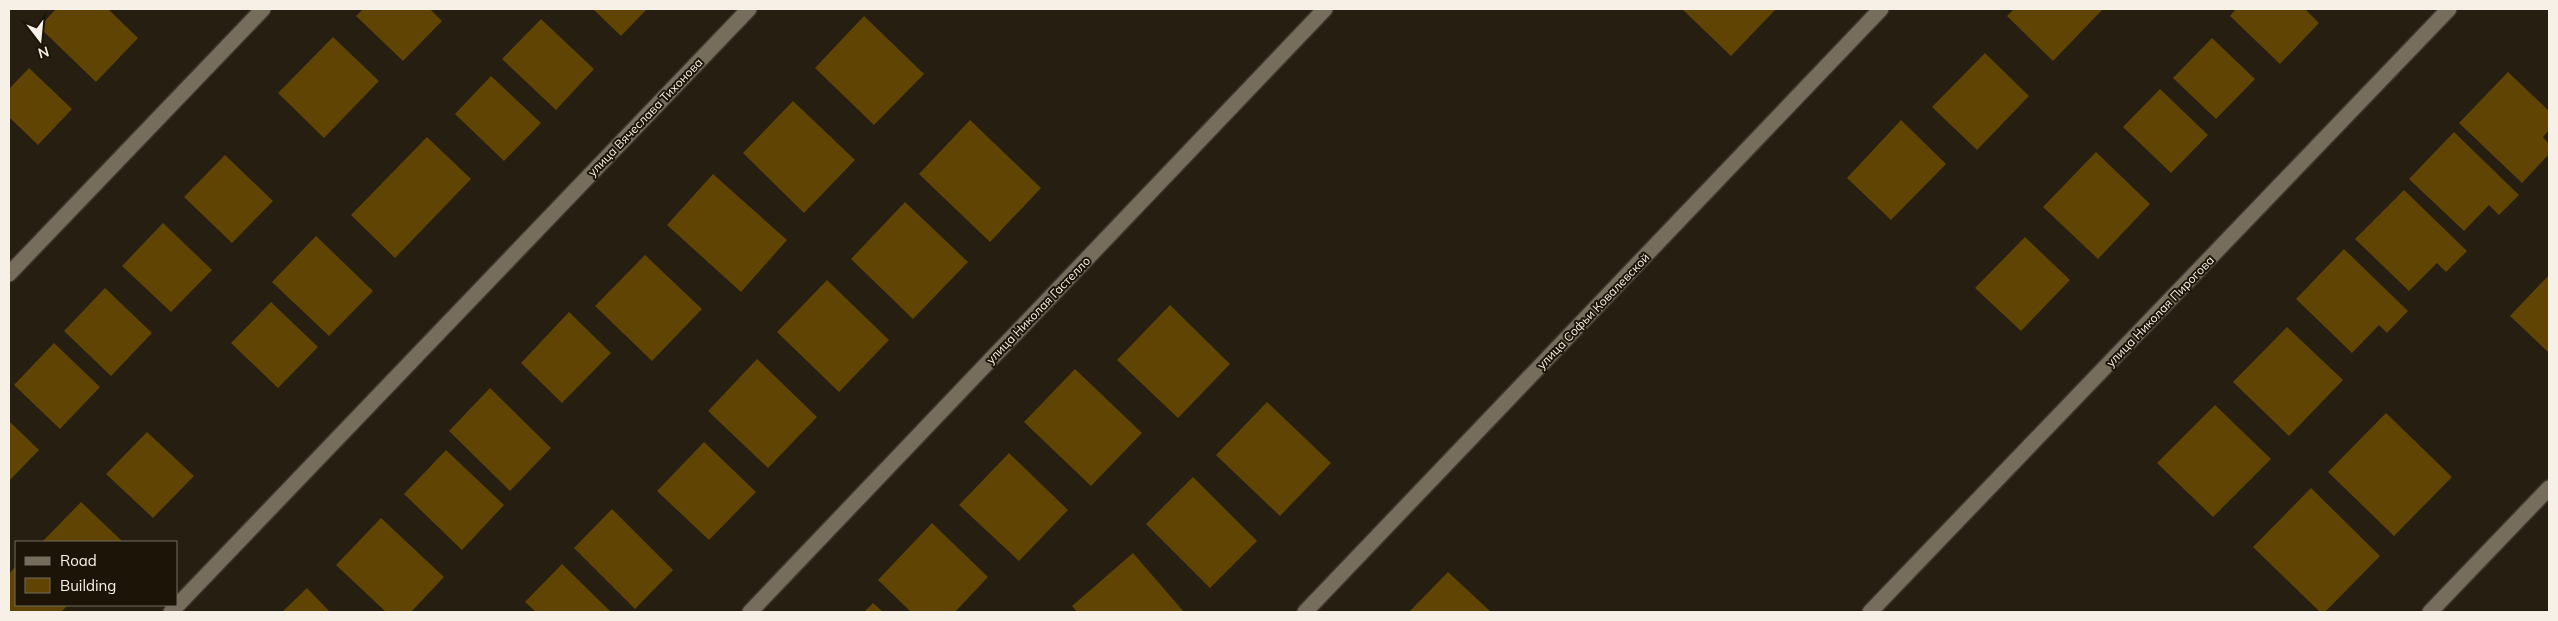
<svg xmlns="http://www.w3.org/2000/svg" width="2558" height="621" font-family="Mulish,sans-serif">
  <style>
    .building { fill: #5f4404 }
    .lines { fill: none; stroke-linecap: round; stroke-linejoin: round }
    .minor-casing { stroke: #3d362e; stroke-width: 18 }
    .minor { stroke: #766d5c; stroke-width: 15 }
    .labels { text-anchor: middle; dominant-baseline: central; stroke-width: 4; stroke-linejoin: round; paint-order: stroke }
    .street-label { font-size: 12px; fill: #f6f0e7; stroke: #1c1507 }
  </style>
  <rect width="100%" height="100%" fill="#261e10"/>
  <path class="building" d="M56 9H108L138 38 96 82 39 27Z
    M363 9H430L442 21 403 61 356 16Z
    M593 9H647L621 36Z
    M1682 9H1776L1731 56Z
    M2014 9H2103L2053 61 2007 16Z
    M2236 9H2305L2319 23 2280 64 2230 16Z
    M864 16 924 74 874 125 815 68Z
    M541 19 594 69 556 110 502 59Z
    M333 37 379 81 324 138 278 93Z
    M2212 38 2255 79 2216 119 2173 78Z
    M1985 53 2029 96 1977 150 1932 107Z
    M29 68 72 109 38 145 9 117V89Z
    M2508 72 2549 111V130L2543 137 2549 144V154L2522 183 2459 123Z
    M491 76 541 123 504 161 455 114Z
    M2160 89 2208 135 2171 173 2123 127Z
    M793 101 855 160 804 213 743 153Z
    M970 120 1041 188 990 242 919 174Z
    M1901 120 1946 164 1891 220 1847 178Z
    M2454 132 2519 195 2499 215 2489 205 2464 231 2409 179Z
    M427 137 471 179 395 258 351 215Z
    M2096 152 2150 204 2098 259 2043 207Z
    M225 155 273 201 232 243 184 197Z
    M713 174 787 240 741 292 667 225Z
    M2404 190 2467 251 2446 272 2437 263 2409 291 2355 239Z
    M905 202 968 262 913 319 851 259Z
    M163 223 212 270 171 312 122 266Z
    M316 236 373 291 329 336 272 282Z
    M2025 237 2070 280 2021 331 1975 288Z
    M2344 249 2408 311 2387 333 2379 325 2352 353 2296 299Z
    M645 255 702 309 652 361 595 306Z
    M2549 275V353L2510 316Z
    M827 280 889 340 839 392 777 332Z
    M105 288 152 333 111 376 64 331Z
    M271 302 318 347 278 388 231 343Z
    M1170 305 1230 364 1178 418 1117 360Z
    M569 312 611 353 562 403 521 363Z
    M2287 327 2343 380 2289 436 2233 382Z
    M54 343 100 387 60 429 14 385Z
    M757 359 817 417 768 468 708 411Z
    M1075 369 1142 433 1091 486 1024 422Z
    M490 388 551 448 510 491 449 431Z
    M1267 402 1331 463 1280 516 1216 455Z
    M2215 405 2271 459 2213 517 2157 463Z
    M2386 413 2452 477 2394 536 2328 472Z
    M9 421 39 450 9 481Z
    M147 432 194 476 153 518 106 474Z
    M704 442 756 492 709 540 657 491Z
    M446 450 504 505 462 550 404 494Z
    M1009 453 1068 510 1019 561 959 505Z
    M1193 477 1257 541 1210 588 1146 524Z
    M2311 488 2380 556 2325 612H2320L2253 547Z
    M81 502 123 542H42Z
    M612 509 673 570 635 609 574 548Z
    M381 518 444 577 411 612H386L336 565Z
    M932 523 988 577 955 612H911L878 580Z
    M1133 553 1184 612H1077L1072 606Z
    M562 564 611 612H536L525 602Z
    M16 566V605H68L61 612H9V574Z
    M1448 572 1491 612H1409Z
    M307 588 330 612H282Z
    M873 603 883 612H864Z"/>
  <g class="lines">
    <defs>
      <path id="minor" d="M9 274 263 9
        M171 612 749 9
        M750 612 1325 9
        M1305 612 1881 9
        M1870 612 2449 9
        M2430 612 2549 488"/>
    </defs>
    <use href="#minor" class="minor-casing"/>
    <use href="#minor" class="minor"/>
  </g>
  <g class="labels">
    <g class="street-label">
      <text transform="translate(645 117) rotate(-46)">улица Вячеслава Тихонова</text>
      <text transform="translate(1038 310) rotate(-46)">улица Николая Гастелло</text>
      <text transform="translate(1593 311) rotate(-46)">улица Софьи Ковалевской</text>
      <text transform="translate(2160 311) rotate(-46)">улица Николая Пирогова</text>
    </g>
  </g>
  <rect width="2558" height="621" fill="none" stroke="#f6f0e7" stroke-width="20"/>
  <rect x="15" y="541" width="162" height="65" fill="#1c1507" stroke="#736d61"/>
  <rect x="25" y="557" width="25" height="8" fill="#766d5c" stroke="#736d61"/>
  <text x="60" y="566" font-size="15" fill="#f6f0e7">Road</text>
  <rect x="25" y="578" width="25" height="15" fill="#5f4404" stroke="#736d61"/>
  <text x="60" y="591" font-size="15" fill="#f6f0e7">Building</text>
  <g transform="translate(40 40) rotate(164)" stroke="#1c1507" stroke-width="4" paint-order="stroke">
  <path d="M0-4L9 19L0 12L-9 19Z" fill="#f6f0e7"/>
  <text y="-8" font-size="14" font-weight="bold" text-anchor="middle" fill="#f6f0e7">N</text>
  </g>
</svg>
